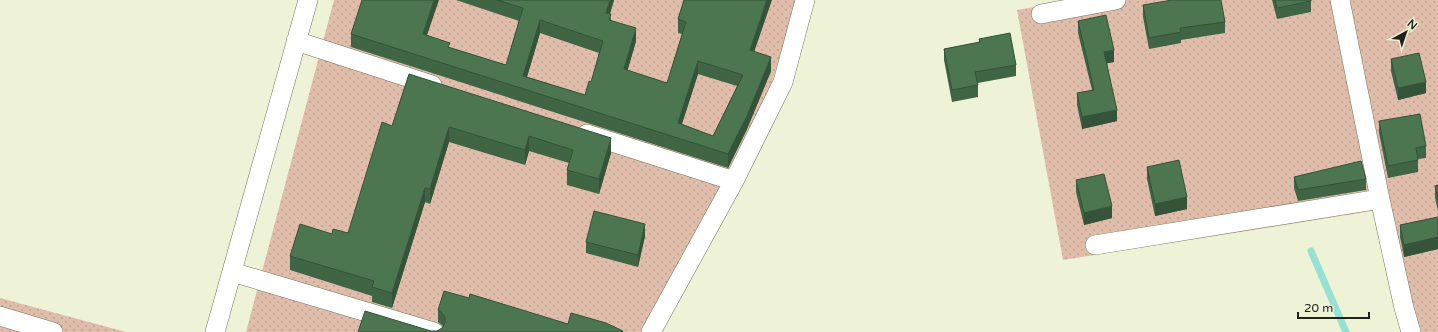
<svg xmlns="http://www.w3.org/2000/svg" width="1438" height="332" font-family="'Varela Round',sans-serif">
  <style>
    .grass { fill: url(#grass-dots) }
    .lines { fill: none; stroke-linecap: round; stroke-linejoin: round }
    .stream { stroke: #97e1d3; stroke-width: 7 }
    .street-casing { stroke: #73765e; stroke-width: 20 }
    .street { stroke: #fff; stroke-width: 19 }
    .wall { fill: #406545; fill-rule: evenodd }
    .shaded-wall { fill: #345338 }
    .building { fill: #4b7650; stroke: #345338; fill-rule: evenodd }
  </style>
  <defs>
    <pattern id="grass-dots" width="8" height="8" patternUnits="userSpaceOnUse"><rect width="8" height="8" fill="#e0bcab"/><path d="M2 2h.1M6 6h.1" fill="none" stroke="#c0a192" stroke-width="1.8" stroke-linecap="round"/></pattern>
  </defs>
  <rect width="100%" height="100%" fill="#eef2d7"/>
  <path class="grass" d="M334 0H797L744 174 659 332H246Z
    M1077 0H1438V332H1408L1379 210 1063 260 1017 10Z
    M0 298 126 332H0Z"/>
  <g class="lines">
    <path class="stream" d="M1311 251 1346 332"/>
    <defs>
      <path id="street" d="M1340 0 1380 199 1404 308 1411 332
        M1041 14 1116 0
        M296 41 432 85
        M587 134 734 181
        M1095 245 1380 199
        M232 272 434 332
        M0 316 53 332
        M215 332 308 0
        M651 332 734 181 783 82 805 0"/>
    </defs>
    <use href="#street" class="street-casing"/>
    <use href="#street" class="street"/>
  </g>
  <path class="wall" d="M456 0H614L610 14 611 20 636 41 627 71 667 83 682 34 678 33V19L684 0 754 52 771 71 747 129 728 168 351 47V34L427 35 450 48 506 65 519 21ZM540 33 599 53 591 82 585 95 527 77ZM698 74 737 86 713 136 682 124Z
    M1272 0H1311V12L1277 19Z
    M1143 5 1225 22V33L1181 40V43L1149 49 1143 17Z
    M1078 21 1114 62 1107 63 1117 121 1082 129 1077 105V93L1092 90 1078 33Z
    M979 39 1016 65V76L978 83V97L952 102 944 60V49L979 42Z
    M1391 59 1426 93 1398 100 1391 71Z
    M409 74 611 153 599 194 567 185V170L569 163 529 151 525 165 449 142 430 204 425 202 392 308 372 302V296L290 270V256L332 234 348 233 392 126Z
    M1379 121 1426 146V158L1418 159V172L1388 178 1379 133Z
    M1147 167 1187 209 1155 216 1147 179Z
    M1294 177 1366 179V190L1298 201 1294 188Z
    M1076 180 1112 218 1084 225 1076 192Z
    M1438 185V211L1435 198V186Z
    M1438 217V249L1404 257 1400 237V225Z
    M645 236 638 267 586 253V242Z
    M469 298 568 324 623 332 431 331H437L442 328 443 326 438 322V310Z"/>
  <path class="shaded-wall" d="M434 0H439L423 47V34Z
    M610 0H614L606 26V13Z
    M767 0H772L750 64V50Z
    M540 20V33L523 90V76Z
    M636 28V41L624 83V69Z
    M1114 50V62L1104 64V52Z
    M771 57V71L747 129 728 168V154Z
    M698 61V74L678 136V123Z
    M1426 82V93L1398 100V88Z
    M1117 110V121L1082 129V117Z
    M449 127V142L430 204V189Z
    M529 136V151L525 165V150Z
    M611 138V153L599 194V179Z
    M425 188V202L392 308V293Z
    M1187 197V209L1155 216V204Z
    M1112 206V218L1084 225V213Z
    M645 224V236L638 267V255Z
    M1438 237V249L1404 257V245Z"/>
  <path class="building" d="M362 0H434L423 34 450 43 448 47 506 65 523 8 497 0H610L606 13 611 14 609 20 636 28 624 69 667 83 686 22 678 19 684 0H767L750 50 771 57 747 116 728 154 351 34ZM540 20 603 41 591 82 589 81 585 95 523 76ZM698 61 743 75 713 136 678 123Z
    M1172 0H1221L1225 22 1180 28 1181 32 1149 38 1143 5Z
    M1275 0H1311V1L1277 8Z
    M1106 15 1114 50 1104 52 1117 110 1082 117 1077 93 1094 90 1078 21Z
    M1010 33 1016 65 975 72 978 85 952 90 944 49 980 42 979 39Z
    M1419 53 1426 82 1398 88 1391 59Z
    M409 74 611 138 599 179 567 170 573 150 529 136 525 150 449 127 430 189 425 188 392 293 372 287 374 281 290 256 300 224 332 234 333 229 348 233 382 122 392 126Z
    M1420 114 1426 146 1416 148 1418 160 1388 166 1379 121Z
    M1179 160 1187 197 1155 204 1147 167Z
    M1361 161 1366 179 1298 190 1294 177Z
    M1104 174 1112 206 1084 213 1076 180Z
    M1438 185V199L1435 186Z
    M594 211 645 224 638 255 586 242Z
    M1438 217V237L1404 245 1400 225Z
    M444 291 469 298 470 294 568 324 571 313 606 323 623 331 622 332H358L365 311 431 331H437L442 328 445 323V317L442 313 438 310Z"/>
  <g transform="translate(1406 32) rotate(40)" stroke="#eef2d7" stroke-width="3" paint-order="stroke">
  <path d="M0-3L7 15L0 10L-7 15Z" fill="#212218"/>
  <text y="-6" font-size="11" font-weight="bold" text-anchor="middle" fill="#212218">N</text>
  </g>
  <path d="M1298 312v6h71v-6" fill="none" stroke="#212218" stroke-width="2"/>
  <text x="1304" y="312" font-size="12" fill="#212218" stroke="#eef2d7" stroke-width="3" paint-order="stroke">20 m</text>
</svg>
